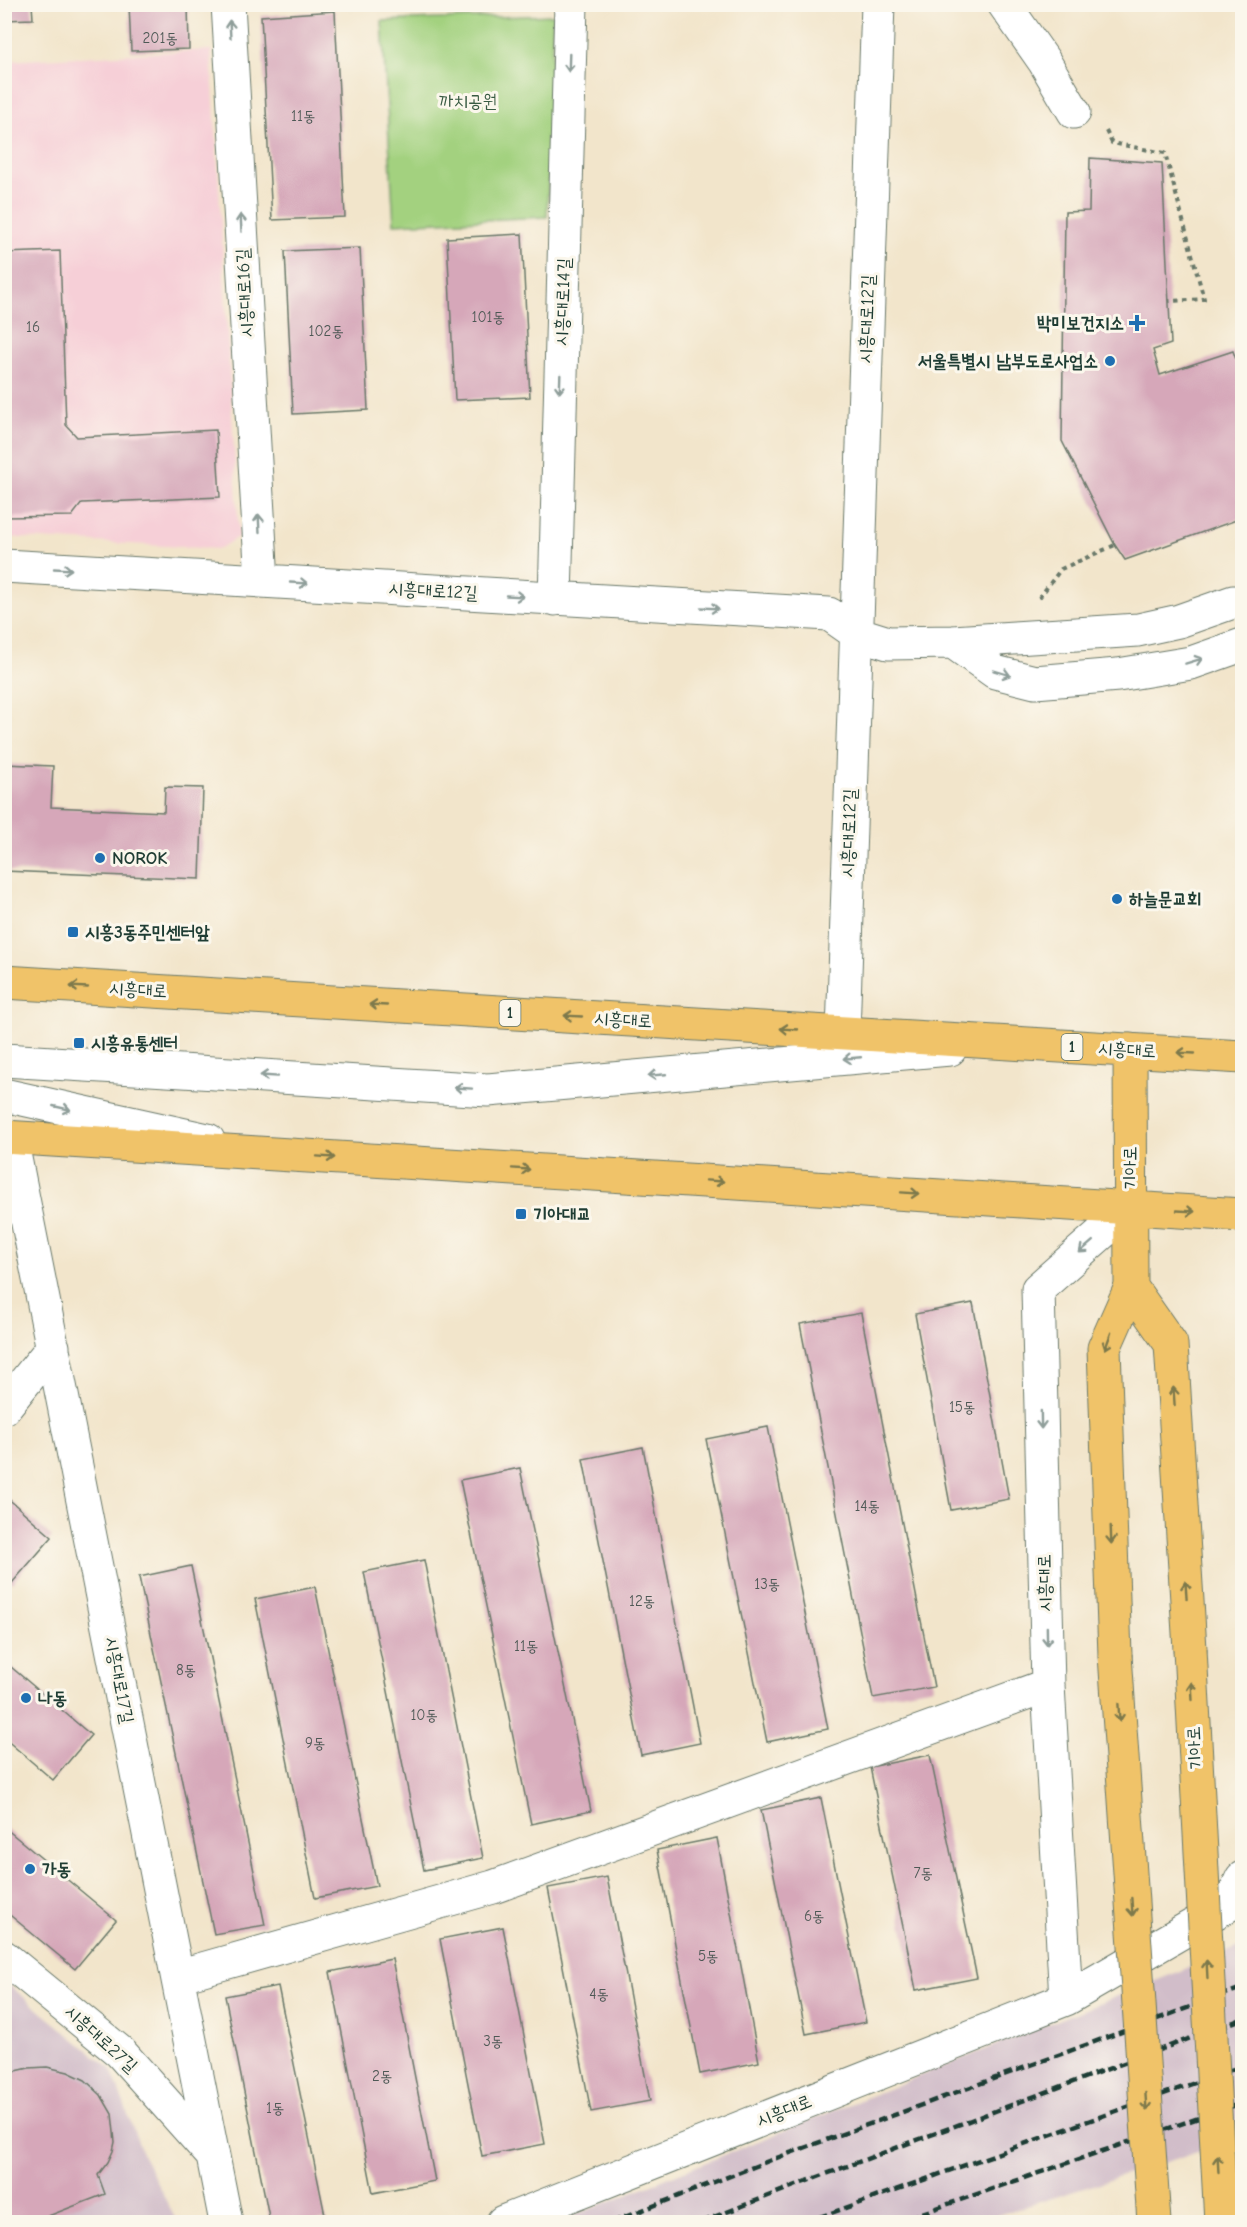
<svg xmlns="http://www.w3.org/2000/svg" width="1247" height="2227" font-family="'Comic Neue','Poor Story',sans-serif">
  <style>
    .built { fill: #f6cfd7 }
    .industrial { fill: #d1bdc9 }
    .green { fill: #a3d17f; stroke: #61875a; stroke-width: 1.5 }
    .building { fill: #d6a7b9 }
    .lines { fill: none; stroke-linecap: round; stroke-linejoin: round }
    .minor-casing { stroke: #697869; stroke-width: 35 }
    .major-casing { stroke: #697869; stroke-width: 35 }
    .path { stroke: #697869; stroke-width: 4; stroke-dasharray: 4.5 4.5; stroke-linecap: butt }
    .minor { stroke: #fff; stroke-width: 33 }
    .major { stroke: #f0c369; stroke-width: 33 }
    .rail { stroke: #1f3d34; stroke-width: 4.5; stroke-dasharray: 9 4.5; stroke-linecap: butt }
    .major-bridge-casing { stroke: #697869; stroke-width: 35; stroke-linecap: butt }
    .major-bridge { stroke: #f0c369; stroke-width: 33 }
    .oneway { stroke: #8f9e9a }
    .oneway2 { stroke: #7d794c }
    .poi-dot { fill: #1f6fb2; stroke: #fbf7ec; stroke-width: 2 }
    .labels { text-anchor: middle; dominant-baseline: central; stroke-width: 6; stroke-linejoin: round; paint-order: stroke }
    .number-label { font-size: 15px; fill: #4d5855 }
    .shield { fill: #fbf7ec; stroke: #61756b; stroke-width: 1.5 }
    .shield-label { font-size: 16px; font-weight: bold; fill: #1f3d34 }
    .park-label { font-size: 18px; fill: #395b43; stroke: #fbf7ec }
    .street-label { font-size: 18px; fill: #1f3d34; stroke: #fbf7ec }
    .poi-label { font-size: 18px; font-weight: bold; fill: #1f3d34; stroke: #fbf7ec; text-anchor: start }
  </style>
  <rect width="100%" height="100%" fill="#fbf7ec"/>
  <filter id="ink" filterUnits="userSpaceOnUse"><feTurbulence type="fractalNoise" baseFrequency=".0167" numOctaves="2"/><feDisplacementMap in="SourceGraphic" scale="12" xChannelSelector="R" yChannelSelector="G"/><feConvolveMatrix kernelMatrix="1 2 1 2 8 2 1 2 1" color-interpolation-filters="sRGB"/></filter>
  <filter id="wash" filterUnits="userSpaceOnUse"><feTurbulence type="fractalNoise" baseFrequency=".008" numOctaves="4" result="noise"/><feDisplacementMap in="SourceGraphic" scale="24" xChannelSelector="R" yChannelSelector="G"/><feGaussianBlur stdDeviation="1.35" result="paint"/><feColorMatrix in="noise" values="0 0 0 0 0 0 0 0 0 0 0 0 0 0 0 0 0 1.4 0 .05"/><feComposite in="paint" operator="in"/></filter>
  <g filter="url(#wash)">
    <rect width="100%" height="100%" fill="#f2e5cb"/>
    <path class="built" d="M211 50 239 536 219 549 5 537V61Z"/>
    <path class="industrial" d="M1242 1946V2138L976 2222H558Z
      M4 1981 111 2069 143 2156 177 2222H5Z"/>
    <path class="green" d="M553 15 547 217 394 224 382 21Z"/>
    <g id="blocks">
      <path class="building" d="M4 4H32L33 19 4 20Z
        M129 4H188L189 49 131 51Z
        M335 11 345 217 272 220 261 16Z
        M1090 158 1162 163 1171 344 1153 350 1160 375 1233 351 1242 376V518L1125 560 1115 545 1062 441 1065 212 1089 211Z
        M522 234 530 397 455 400 447 238Z
        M360 248 368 410 293 414 285 251Z
        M60 251 66 425 77 437 216 430 220 497 82 503 72 516 4 517V253Z
        M4 764 53 766 51 807 164 812 165 787 203 788 200 879 4 871Z
        M973 1303 1009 1499 951 1510 915 1314Z
        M861 1313 934 1687 873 1698 800 1324Z
        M768 1427 828 1729 767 1742 706 1439Z
        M643 1447 700 1743 641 1755 583 1459Z
        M520 1468 591 1811 531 1824 460 1480Z
        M4 1495 52 1537 12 1583 4 1576Z
        M424 1560 483 1858 424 1870 364 1572Z
        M191 1566 265 1925 214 1934 139 1577Z
        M315 1587 377 1886 315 1898 255 1599Z
        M4 1661 91 1735 53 1780 4 1738Z
        M930 1755 977 1978 916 1990 870 1767Z
        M821 1798 866 2022 806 2034 761 1810Z
        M5 1828 116 1920 75 1969 5 1911Z
        M717 1838 759 2062 700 2074 657 1850Z
        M607 1877 650 2101 591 2112 548 1888Z
        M503 1927 545 2144 482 2156 440 1939Z
        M392 1959 435 2181 373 2193 330 1972Z
        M278 1986 326 2220 312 2222H270L225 1996Z
        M47 2067 68 2072 85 2080 101 2095 112 2114 115 2142 113 2151 108 2162 98 2175 105 2194 33 2222H4V2078L16 2071 29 2068Z"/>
    </g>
  </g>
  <g filter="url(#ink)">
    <use href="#blocks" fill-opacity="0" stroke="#697869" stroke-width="1.5"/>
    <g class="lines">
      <defs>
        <path id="minor" d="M228 4 262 581
          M1004 4 1044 61 1074 112
          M4 566 829 614 856 633 888 643 953 642 1138 630 1179 621 1233 602
          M555 599 571 4
          M953 642 995 672 1035 682 1118 675 1191 663 1242 645
          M843 1033 878 4
          M4 1060 488 1090 950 1049
          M4 1095 208 1140
          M11 1138 226 2222
          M4 1408 53 1347
          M4 1957 120 2052 213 2156
          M178 1976 493 1887 1048 1685
          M1066 1999 1048 1685 1038 1289 1130 1208
          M503 2222 1066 1999 1230 1904 1242 1878"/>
        <path id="major" d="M4 982 1242 1057
          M4 1137 1242 1215
          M1131 1287 1171 1344 1190 1649
          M1115 1655 1104 1348 1131 1287 1130 1050"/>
      </defs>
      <use href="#minor" class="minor-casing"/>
      <use href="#major" class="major-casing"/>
      <path class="path" d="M1106 131 1112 143 1165 153 1204 299 1169 301
        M1039 598 1061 569 1115 545"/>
      <use href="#minor" class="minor"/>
      <use href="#major" class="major"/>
      <path class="rail" d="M612 2222 771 2160 1242 1988
        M701 2222 802 2183 1242 2019
        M806 2222 1242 2066
        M896 2222 1242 2103"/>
      <defs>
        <path id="major-bridge" d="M1190 1649 1221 2222
          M1115 1655 1154 2222"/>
      </defs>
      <use href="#major-bridge" class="major-bridge-casing"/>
      <use href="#major-bridge" class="major-bridge"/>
    </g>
    <defs><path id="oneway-shaft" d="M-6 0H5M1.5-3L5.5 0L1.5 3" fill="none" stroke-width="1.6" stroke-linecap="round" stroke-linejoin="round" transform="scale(1.5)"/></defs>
    <g class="oneway">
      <use href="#oneway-shaft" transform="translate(230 29) rotate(-93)"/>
      <use href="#oneway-shaft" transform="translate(569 63) rotate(92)"/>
      <use href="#oneway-shaft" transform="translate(241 223) rotate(-93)"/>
      <use href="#oneway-shaft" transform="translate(560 384) rotate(92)"/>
      <use href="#oneway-shaft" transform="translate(259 523) rotate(-93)"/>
      <use href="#oneway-shaft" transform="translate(63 569) rotate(3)"/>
      <use href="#oneway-shaft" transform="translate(299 583) rotate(3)"/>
      <use href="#oneway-shaft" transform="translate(515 596) rotate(3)"/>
      <use href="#oneway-shaft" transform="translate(710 608) rotate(3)"/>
      <use href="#oneway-shaft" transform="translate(1194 661) rotate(-17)"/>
      <use href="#oneway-shaft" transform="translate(1002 673) rotate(17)"/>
      <use href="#oneway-shaft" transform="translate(852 1058) rotate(175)"/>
      <use href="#oneway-shaft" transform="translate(657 1075) rotate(175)"/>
      <use href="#oneway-shaft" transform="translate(269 1076) rotate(-176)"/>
      <use href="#oneway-shaft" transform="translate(463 1088) rotate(-176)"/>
      <use href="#oneway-shaft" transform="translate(62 1108) rotate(13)"/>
      <use href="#oneway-shaft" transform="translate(1086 1247) rotate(139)"/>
      <use href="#oneway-shaft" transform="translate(1041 1420) rotate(89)"/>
      <use href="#oneway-shaft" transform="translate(1047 1636) rotate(89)"/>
    </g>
    <g class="oneway2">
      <use href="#oneway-shaft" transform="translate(79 987) rotate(-177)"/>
      <use href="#oneway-shaft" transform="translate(378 1005) rotate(-177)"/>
      <use href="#oneway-shaft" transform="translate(573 1016) rotate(-177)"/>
      <use href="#oneway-shaft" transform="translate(789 1029) rotate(-177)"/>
      <use href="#oneway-shaft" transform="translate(1186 1053) rotate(-177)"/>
      <use href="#oneway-shaft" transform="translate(326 1157) rotate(4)"/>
      <use href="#oneway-shaft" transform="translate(521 1169) rotate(4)"/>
      <use href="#oneway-shaft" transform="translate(715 1181) rotate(4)"/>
      <use href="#oneway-shaft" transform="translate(910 1193) rotate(4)"/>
      <use href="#oneway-shaft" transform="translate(1186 1211) rotate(3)"/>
      <use href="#oneway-shaft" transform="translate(1108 1341) rotate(110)"/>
      <use href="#oneway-shaft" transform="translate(1174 1396) rotate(-94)"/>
      <use href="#oneway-shaft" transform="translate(1111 1535) rotate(88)"/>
      <use href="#oneway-shaft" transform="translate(1186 1590) rotate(-94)"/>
      <use href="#oneway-shaft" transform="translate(1192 1691) rotate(-93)"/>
      <use href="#oneway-shaft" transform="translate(1119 1713) rotate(86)"/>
      <use href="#oneway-shaft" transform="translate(1132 1907) rotate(86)"/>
      <use href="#oneway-shaft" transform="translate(1207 1969) rotate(-93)"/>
      <use href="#oneway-shaft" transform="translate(1146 2102) rotate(86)"/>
      <use href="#oneway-shaft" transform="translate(1218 2164) rotate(-93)"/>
    </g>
  </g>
  <g class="poi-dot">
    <path d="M1134 314h6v6h6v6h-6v6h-6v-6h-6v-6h6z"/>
    <circle cx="1110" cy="361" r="6"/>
    <circle cx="100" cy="858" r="6"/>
    <circle cx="1117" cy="899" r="6"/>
    <rect x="67" y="926" width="12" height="12" rx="3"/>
    <rect x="73" y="1037" width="12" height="12" rx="3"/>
    <rect x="515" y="1208" width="12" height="12" rx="3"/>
    <circle cx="26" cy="1698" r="6"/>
    <circle cx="30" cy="1869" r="6"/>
  </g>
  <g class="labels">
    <g class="number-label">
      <text x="160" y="38">201동</text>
      <text x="303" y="116">11동</text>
      <text x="488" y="317">101동</text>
      <text x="33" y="327">16</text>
      <text x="326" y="331">102동</text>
      <text x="962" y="1407">15동</text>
      <text x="867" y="1506">14동</text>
      <text x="767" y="1584">13동</text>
      <text x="642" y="1601">12동</text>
      <text x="526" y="1646">11동</text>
      <text x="186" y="1670">8동</text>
      <text x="424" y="1715">10동</text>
      <text x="315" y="1743">9동</text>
      <text x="923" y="1873">7동</text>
      <text x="814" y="1916">6동</text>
      <text x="708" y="1956">5동</text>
      <text x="599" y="1994">4동</text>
      <text x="493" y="2041">3동</text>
      <text x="382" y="2076">2동</text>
      <text x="275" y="2108">1동</text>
    </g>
    <g class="shield">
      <rect x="499.5" y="1000" width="21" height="26" rx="4.5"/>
      <rect x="1061.5" y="1034" width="21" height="26" rx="4.5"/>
    </g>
    <g class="shield-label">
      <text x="510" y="1013">1</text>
      <text x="1072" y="1047">1</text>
    </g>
    <g class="park-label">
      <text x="468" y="101">까치공원</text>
    </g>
    <g class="street-label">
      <text transform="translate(245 293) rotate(-93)">시흥대로16길</text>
      <text transform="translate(563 302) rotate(-88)">시흥대로14길</text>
      <text transform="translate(867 319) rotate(-88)">시흥대로12길</text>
      <text transform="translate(433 591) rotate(3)">시흥대로12길</text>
      <text transform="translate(849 833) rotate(-88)">시흥대로12길</text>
      <text transform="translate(138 990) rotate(3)">시흥대로</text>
      <text transform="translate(623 1020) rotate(3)">시흥대로</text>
      <text transform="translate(1127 1050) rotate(3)">시흥대로</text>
      <text transform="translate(1130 1168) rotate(-90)">기아로</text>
      <text transform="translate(1045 1583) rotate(-91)">시흥대로</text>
      <text transform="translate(119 1680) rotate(79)">시흥대로17길</text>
      <text transform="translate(1195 1748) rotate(-93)">기아로</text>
      <text transform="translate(101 2039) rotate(42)">시흥대로27길</text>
      <text transform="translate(784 2111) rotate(-22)">시흥대로</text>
    </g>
    <g class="poi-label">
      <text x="1124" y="323" text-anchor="end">박미보건지소</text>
      <text x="1098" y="361" text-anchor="end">서울특별시 남부도로사업소</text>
      <text x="112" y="858">NOROK</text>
      <text x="1129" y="899">하늘문교회</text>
      <text x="85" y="932">시흥3동주민센터앞</text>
      <text x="91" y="1043">시흥유통센터</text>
      <text x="533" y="1214">기아대교</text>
      <text x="38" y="1698">나동</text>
      <text x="42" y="1869">가동</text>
    </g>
  </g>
  <rect width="1247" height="2227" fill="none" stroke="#fbf7ec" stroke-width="24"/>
</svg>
